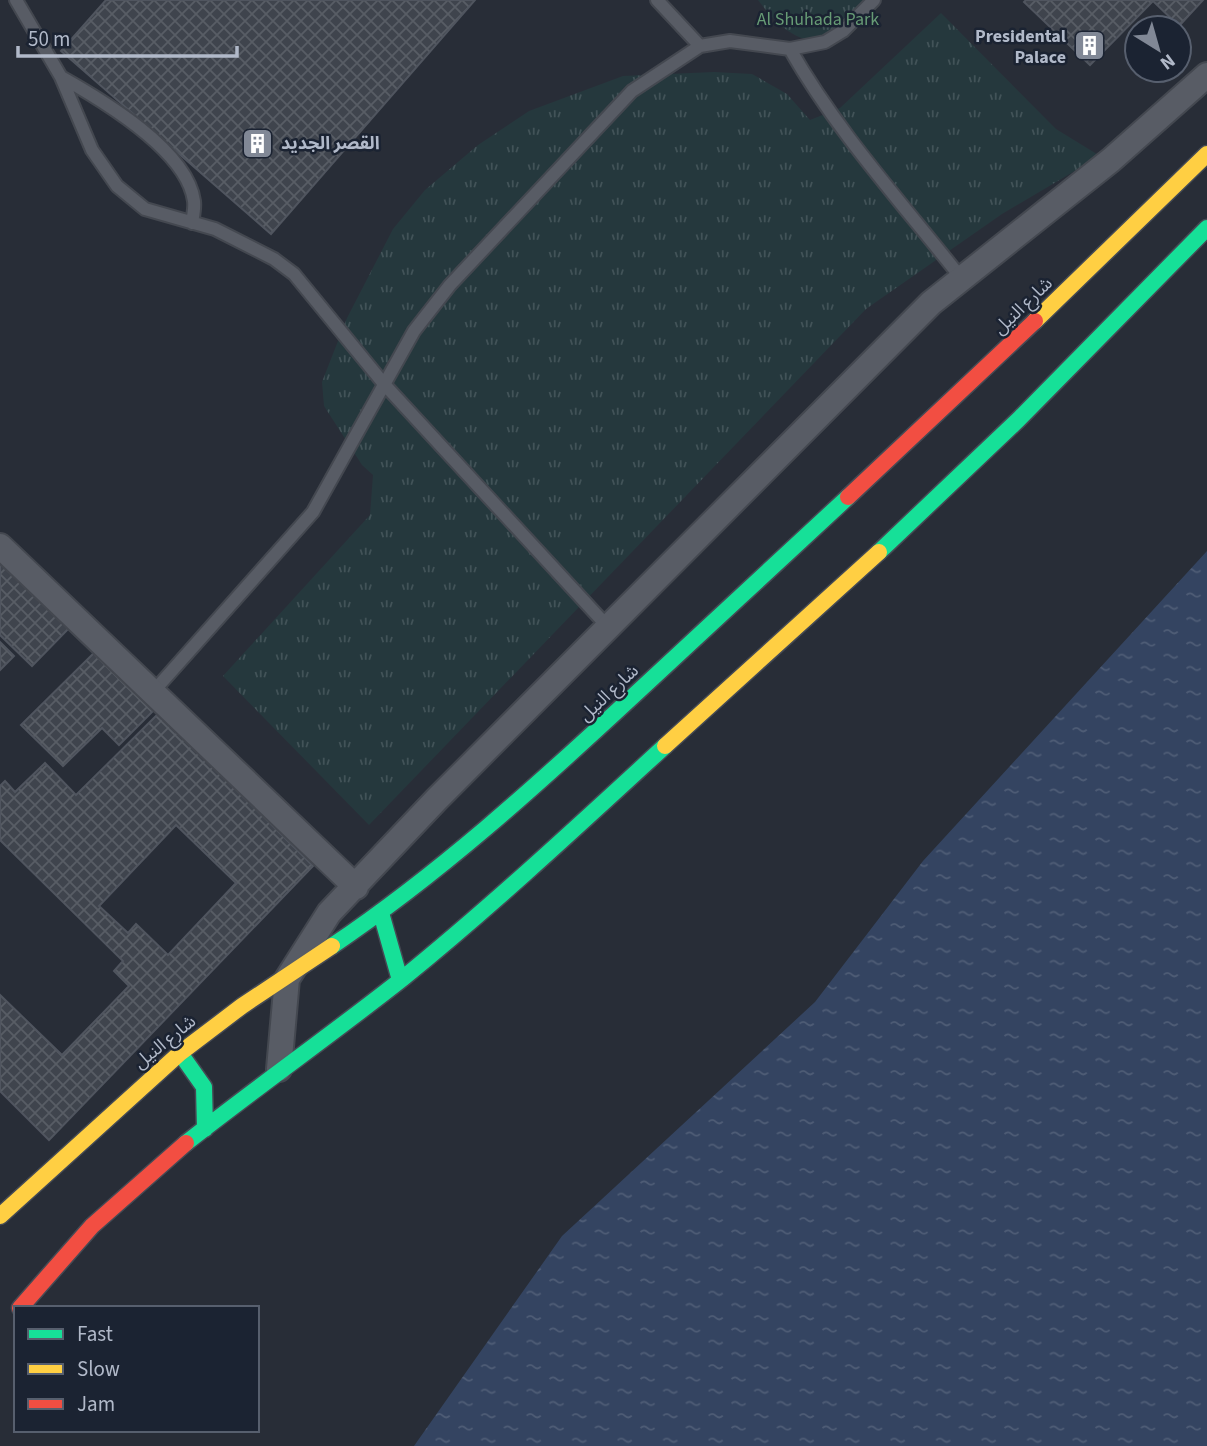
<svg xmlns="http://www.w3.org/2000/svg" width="1207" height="1446" font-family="'Source Sans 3','Noto Sans Arabic',sans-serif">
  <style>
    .grass { fill: url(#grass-tufts) }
    .water { fill: url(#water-ripples) }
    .building { fill: url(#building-cross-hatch); stroke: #50555f; stroke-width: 2; fill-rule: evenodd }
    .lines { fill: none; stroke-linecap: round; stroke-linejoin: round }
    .lane-casing { stroke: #444850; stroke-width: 16 }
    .street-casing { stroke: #444850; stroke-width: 28 }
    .fast-casing { stroke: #454a54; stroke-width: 19 }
    .slow-casing { stroke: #454a54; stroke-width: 19 }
    .jam-casing { stroke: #454a54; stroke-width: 19 }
    .lane { stroke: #585c65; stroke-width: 12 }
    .street { stroke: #585c65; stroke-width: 24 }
    .fast { stroke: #16e098; stroke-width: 16 }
    .slow { stroke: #ffcf43; stroke-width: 16 }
    .jam { stroke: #f24e42; stroke-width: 16 }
    .labels { text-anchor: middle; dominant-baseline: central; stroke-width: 5; stroke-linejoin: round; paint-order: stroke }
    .park-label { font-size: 18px; fill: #679b75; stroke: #1b2332 }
    .poi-label { font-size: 18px; font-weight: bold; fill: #b1b9c9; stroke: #1b2332; text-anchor: end }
    .street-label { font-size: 18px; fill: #b1b9c9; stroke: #1b2332 }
  </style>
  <defs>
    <pattern id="grass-tufts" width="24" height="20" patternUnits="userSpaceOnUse" patternTransform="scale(1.75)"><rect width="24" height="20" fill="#25383d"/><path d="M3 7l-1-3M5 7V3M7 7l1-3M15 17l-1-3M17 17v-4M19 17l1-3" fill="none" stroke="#425358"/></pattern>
    <pattern id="water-ripples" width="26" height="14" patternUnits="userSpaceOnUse" patternTransform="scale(1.75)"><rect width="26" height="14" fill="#344461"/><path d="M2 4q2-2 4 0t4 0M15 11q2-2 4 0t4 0" fill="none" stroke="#4f5d76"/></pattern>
    <pattern id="building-cross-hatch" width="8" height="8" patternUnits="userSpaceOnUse" patternTransform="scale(1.75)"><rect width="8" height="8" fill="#3f444d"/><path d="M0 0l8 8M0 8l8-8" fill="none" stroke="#585d65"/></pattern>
  </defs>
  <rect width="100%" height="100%" fill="#282d37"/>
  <path class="grass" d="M758 0H877C863 11 846 29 830 37 801 51 773 20 758 0Z
    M941 13 1056 129 1100 156 1002 214 866 309 369 825 223 676 370 515 373 475 362 465 324 406 322 382 347 318 393 229 425 190 478 145 529 111 623 76 714 72 752 74 787 94 810 120 840 108Z"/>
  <path class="water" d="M1207 551V1446H414L562 1236 815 1002 923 861Z"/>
  <path class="building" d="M106 0H475L271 234 61 51Z
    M1026 0H1203L1179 26 1153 1 1090 65 1024 2Z
    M0 556 72 625 32 666 0 635Z
    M0 642 14 656 0 670Z
    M98 649 156 708 119 745 102 728 63 766 21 725Z
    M159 713 313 866 49 1140 0 1091V995L62 1055 129 986 114 971 123 961 0 840V786L5 781 15 792 45 763 76 795ZM176 825 236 883 168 955 136 924 128 933 99 906Z"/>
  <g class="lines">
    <defs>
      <path id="lane" d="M16 0 61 77 92 150 117 186 145 209 215 229 274 259 294 274 384 384 608 627
        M657 0 700 46
        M790 49C837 132 903 204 962 279
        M61 77C102 100 187 150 194 201 195 208 193 216 192 223
        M153 692 313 512 414 331 450 285 632 91 700 46 730 41 790 49 825 42 843 31 874 0"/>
      <path id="street" d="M0 546 356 887
        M279 1069 287 979 329 913 436 800 931 303 1111 160 1207 75"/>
      <path id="fast" d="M879 552 1019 419 1207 228
        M381 913 400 980
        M332 946C439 874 535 787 630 699 703 632 775 564 848 497
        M180 1053 204 1087 205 1129
        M186 1143C257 1087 331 1035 402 979 493 905 579 825 665 746"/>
      <path id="slow" d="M1035 321 1207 154
        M665 746 879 552
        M0 1216 180 1053 242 1006 332 946"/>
      <path id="jam" d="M848 497 1035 321
        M20 1308 92 1226 186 1143"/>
    </defs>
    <use href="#lane" class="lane-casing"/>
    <use href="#street" class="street-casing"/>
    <use href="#fast" class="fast-casing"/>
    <use href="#slow" class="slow-casing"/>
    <use href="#jam" class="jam-casing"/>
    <use href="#lane" class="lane"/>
    <use href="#street" class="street"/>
    <use href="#fast" class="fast"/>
    <use href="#slow" class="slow"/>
    <use href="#jam" class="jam"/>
  </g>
  <defs>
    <symbol id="building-square" viewBox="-11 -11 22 22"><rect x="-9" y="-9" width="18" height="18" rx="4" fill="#818896" stroke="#1b2332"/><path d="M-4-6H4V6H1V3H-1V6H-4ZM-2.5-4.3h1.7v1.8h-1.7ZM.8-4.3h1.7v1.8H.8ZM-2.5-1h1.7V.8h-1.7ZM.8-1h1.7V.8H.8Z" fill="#fff"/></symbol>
  </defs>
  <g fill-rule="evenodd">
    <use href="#building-square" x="1072" y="28" width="35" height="35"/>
    <use href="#building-square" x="240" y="126" width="35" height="35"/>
  </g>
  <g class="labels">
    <g class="park-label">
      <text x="818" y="19">Al Shuhada Park</text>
    </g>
    <g class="poi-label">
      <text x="1066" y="36">Presidental<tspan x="1066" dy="21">Palace</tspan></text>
      <text x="281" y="143" text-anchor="start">القصر الجديد</text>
    </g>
    <g class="street-label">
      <text transform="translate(1023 306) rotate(-44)">شارع النيل</text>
      <text transform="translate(609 693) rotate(-43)">شارع النيل</text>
      <text transform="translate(165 1042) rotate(-39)">شارع النيل</text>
    </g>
  </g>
  <rect x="14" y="1306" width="245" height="126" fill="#1b2332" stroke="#575f6e" stroke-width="2"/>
  <rect x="28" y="1329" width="35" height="10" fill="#16e098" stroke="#575f6e" stroke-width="2"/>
  <text x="77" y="1341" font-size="21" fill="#b1b9c9">Fast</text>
  <rect x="28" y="1364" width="35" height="10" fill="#ffcf43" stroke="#575f6e" stroke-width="2"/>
  <text x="77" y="1376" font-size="21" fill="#b1b9c9">Slow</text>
  <rect x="28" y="1399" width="35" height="10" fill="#f24e42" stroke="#575f6e" stroke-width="2"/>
  <text x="77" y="1411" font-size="21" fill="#b1b9c9">Jam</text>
  <g transform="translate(1158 49) rotate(143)"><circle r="33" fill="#1b2332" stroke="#575f6e" stroke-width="2"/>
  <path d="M0-5L12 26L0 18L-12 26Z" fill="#818896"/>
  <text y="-10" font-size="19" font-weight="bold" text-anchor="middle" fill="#b1b9c9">N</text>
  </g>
  <path d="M18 46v10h219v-10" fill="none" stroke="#b1b9c9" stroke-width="3.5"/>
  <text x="28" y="46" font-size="21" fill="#b1b9c9" stroke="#1b2332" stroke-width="5" paint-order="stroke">50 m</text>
</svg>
